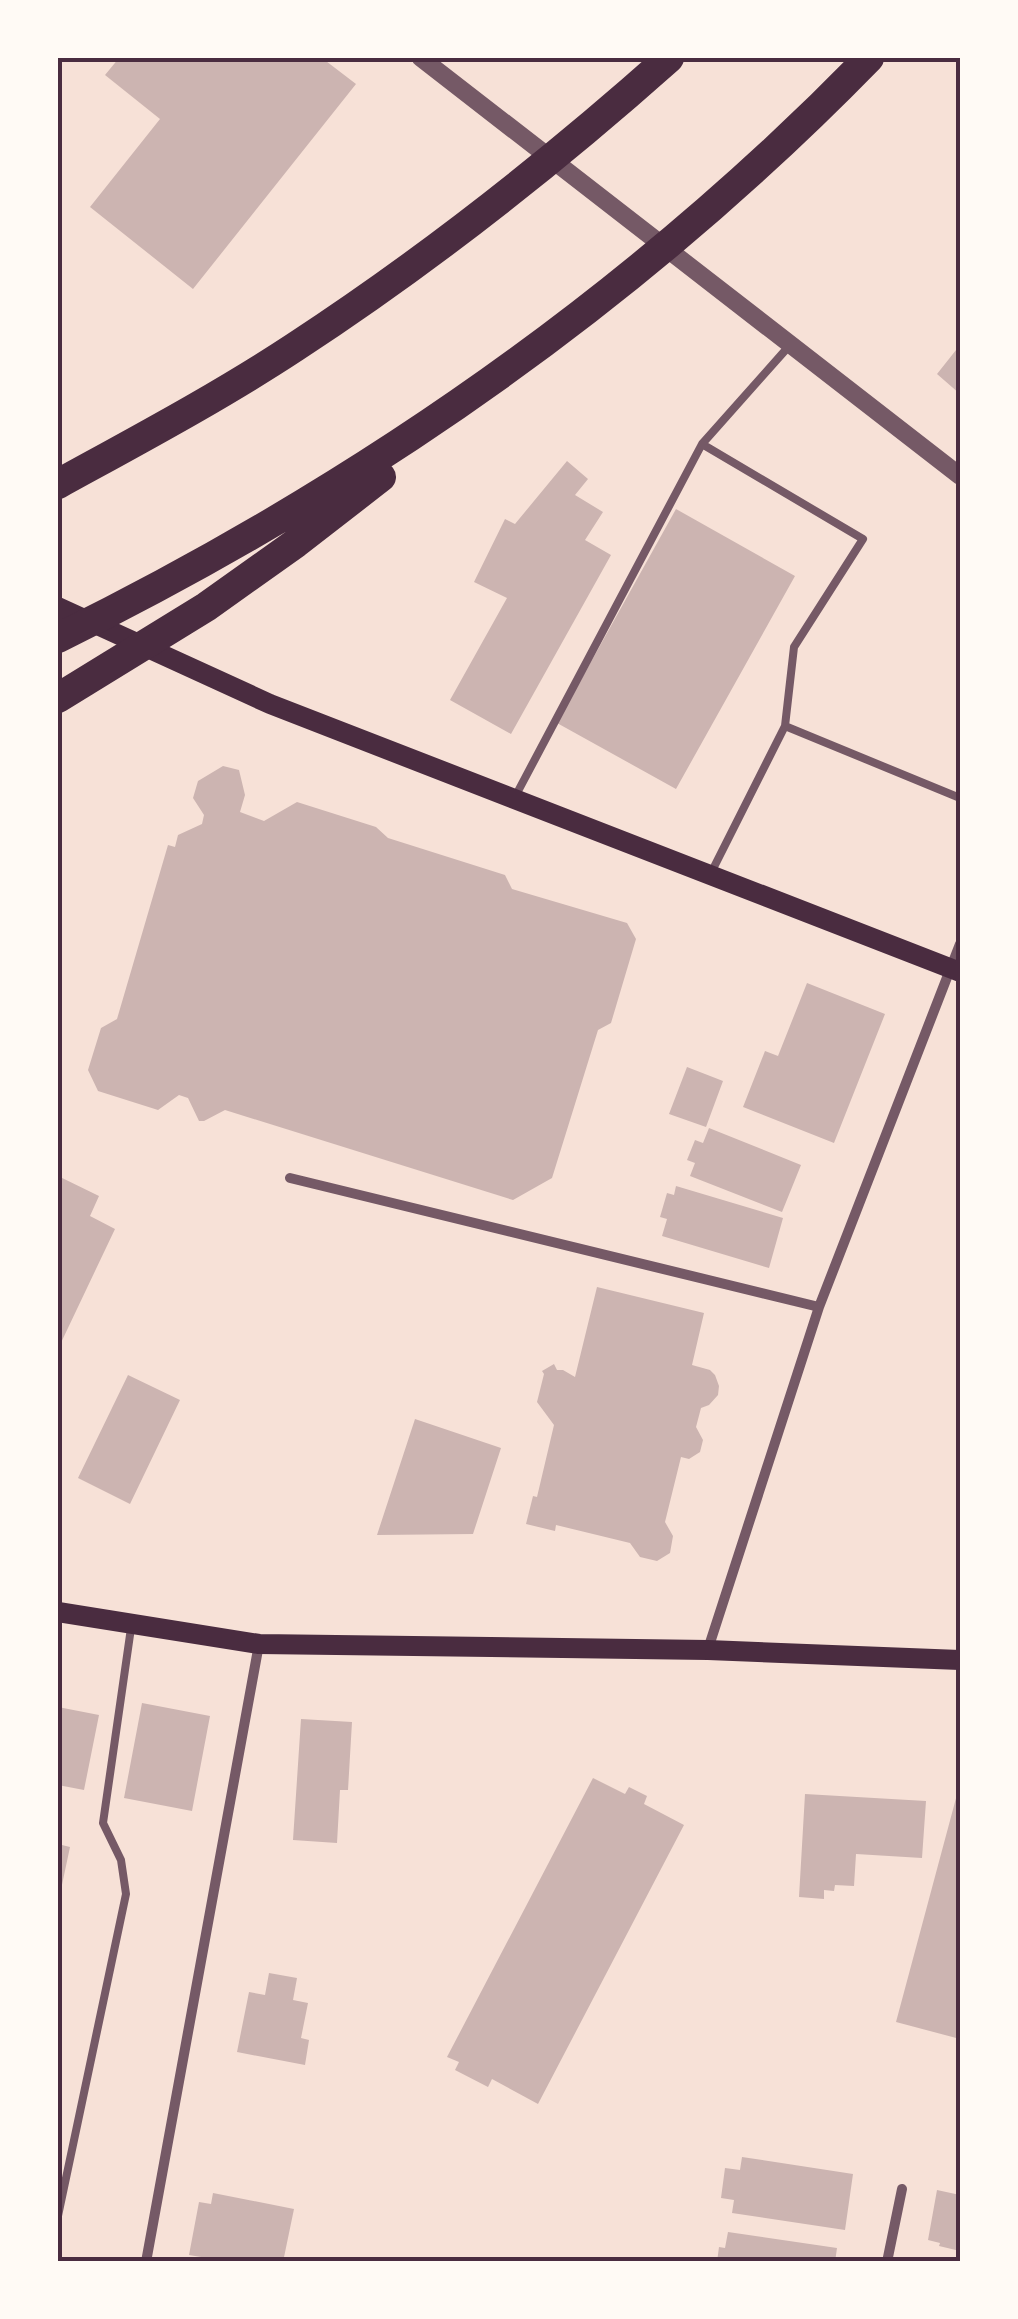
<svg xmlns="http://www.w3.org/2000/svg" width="1018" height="2319" font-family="Raleway,sans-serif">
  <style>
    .building { fill: #ccb4b1 }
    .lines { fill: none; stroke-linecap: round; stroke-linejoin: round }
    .service { stroke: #755966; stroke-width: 8 }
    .minor { stroke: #755966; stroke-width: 10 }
    .tertiary { stroke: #755966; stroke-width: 18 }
    .secondary { stroke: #4a2c40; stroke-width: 20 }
    .motorway { stroke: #4a2c40; stroke-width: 30 }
    .neatline { fill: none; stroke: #4a2c40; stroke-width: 4 }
  </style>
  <rect width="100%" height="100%" fill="#f7e1d7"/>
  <path class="building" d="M119 58H322L356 84 193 289 90 207 160 119 105 75Z
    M960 345V394L937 374Z
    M567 461 588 479 575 495 603 512 585 540 611 555 511 734 450 700 507 598 474 582 505 519 515 524Z
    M676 509 795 576 676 789 557 723Z
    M223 766 239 770 245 795 240 812 264 821 297 802 376 827 388 838 505 875 512 889 627 923 636 939 611 1023 598 1030 552 1178 513 1200 225 1110 204 1121H199L188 1098 179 1095 158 1110 98 1091 88 1070 101 1028 117 1019 168 845 175 847 178 835 202 824 204 815 193 798 198 781Z
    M807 983 885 1014 834 1143 743 1107 765 1051 778 1056Z
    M687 1067 723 1081 706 1127 669 1114Z
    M709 1128 801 1165 782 1212 690 1176 695 1163 687 1160 695 1140 703 1143Z
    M58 1176 99 1196 90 1216 115 1229 58 1349Z
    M676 1186 783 1218 769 1268 662 1236 667 1219 660 1217 667 1193 674 1195Z
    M597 1287 704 1313 692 1365 710 1370 715 1375 719 1386 718 1395 709 1405 701 1408 696 1427 703 1440 700 1452 689 1459 681 1457 665 1522 673 1536 670 1553 657 1561 640 1557 630 1543 556 1525 555 1531 526 1524 533 1496 537 1497 554 1425 537 1402 544 1374 542 1371 554 1364 557 1370H563L575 1377Z
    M128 1375 180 1400 130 1504 78 1478Z
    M415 1419 501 1448 473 1534 377 1535Z
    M142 1703 210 1716 192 1811 124 1798Z
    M58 1707 99 1715 84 1790 58 1785Z
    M301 1719 352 1722 348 1790H340L337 1843 293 1840Z
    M593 1778 625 1794 629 1787 647 1796 644 1804 684 1825 538 2104 492 2079 488 2087 455 2070 459 2062 447 2057Z
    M959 1787H960V2039L896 2022Z
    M805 1794 926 1801 922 1858 856 1854 854 1886 835 1885 834 1891 824 1890V1899L799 1897Z
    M58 1844 70 1847 59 1899H58Z
    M269 1973 297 1978 293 2000 308 2003 301 2038 309 2040 305 2065 237 2052 249 1992 265 1995Z
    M742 2157 853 2174 845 2230 732 2213 734 2200 721 2198 725 2168 740 2170Z
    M937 2190 960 2195V2251L939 2246 940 2243 928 2240Z
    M213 2193 294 2209 283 2262H200L201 2257 189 2255 199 2202 211 2204Z
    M728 2232 837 2248 835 2262H717L719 2247 725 2248Z"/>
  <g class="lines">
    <path class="service" d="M702 444 863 539 794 647 785 726
      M516 795 702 444 790 345
      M712 871 785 726 960 798
      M58 2216 126 1894 121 1860 103 1823 131 1628"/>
    <path class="minor" d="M290 1178 819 1307
      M708 1649 819 1307 960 944
      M146 2262 259 1644
      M887 2262 902 2189"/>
    <path class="tertiary" d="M421 58 960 476"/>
    <path class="secondary" d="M58 607 270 704 960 972
      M58 1612 259 1644 708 1650 960 1660"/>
    <path class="motorway" d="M58 484C138 440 219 397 295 347 428 260 551 163 669 58
      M58 638C360 489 633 300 869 58
      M58 698 206 607 296 543 381 477"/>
  </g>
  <rect width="1018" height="2319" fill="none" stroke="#fffaf5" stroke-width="120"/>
  <rect x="60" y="60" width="898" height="2199" class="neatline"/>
</svg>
